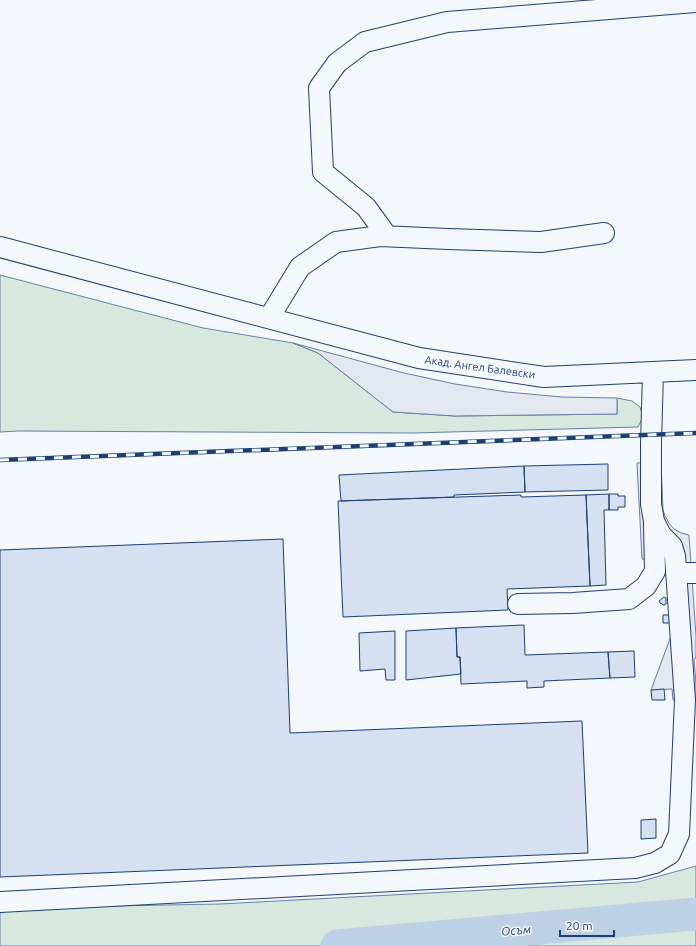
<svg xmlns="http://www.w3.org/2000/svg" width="696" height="946" font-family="Ubuntu,sans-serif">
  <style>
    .green { fill: #d7e8df; stroke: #687fa3 }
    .parking { fill: #e3e8f0; stroke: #687fa3 }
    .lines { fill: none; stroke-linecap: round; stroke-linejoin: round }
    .river { stroke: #bed0e5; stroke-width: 33 }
    .building { fill: #d5e0f0; stroke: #1d3f73 }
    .minor-casing { stroke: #1d3f73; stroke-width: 22 }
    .minor { stroke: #f4f7fb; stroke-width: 20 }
    .rail-casing { stroke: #1d3f73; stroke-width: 4.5 }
    .rail { stroke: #f4f7fb; stroke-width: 3; stroke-dasharray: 9; stroke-linecap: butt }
    .labels { text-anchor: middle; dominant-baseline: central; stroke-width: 3; stroke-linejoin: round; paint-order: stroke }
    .street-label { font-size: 11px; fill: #1d3f73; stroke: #f4f7fb }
    .water-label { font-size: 12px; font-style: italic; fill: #1d3f73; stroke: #f4f7fb }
  </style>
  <rect width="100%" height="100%" fill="#f4f7fb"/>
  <path class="green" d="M0 275 203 328 293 343 318 353 393 412 455 416 617 414V398L632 401 640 407 643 417 638 427 412 433 19 431 0 432Z
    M696 866V946H0V908L220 904 638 882Z"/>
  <path class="parking" d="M293 343 404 373 455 384 507 392 562 397 617 398V414L455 416 393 412 318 353Z
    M661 462 663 510 665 516 669 523 674 529 681 533 689 535 696 636V657L694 660 696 683V701L673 700 672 689 651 690 671 636 666 559H642L637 463Z"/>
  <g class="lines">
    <path class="river" d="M337 946 696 914"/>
  </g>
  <path class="building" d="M608 464V490L525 492 524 466Z
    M524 466 525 492 454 495V497L341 501 339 475Z
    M609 494H618V496H625V507H618V510H609Z
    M609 494V510H604L606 585 590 586 586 495Z
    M521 495V497L586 495 590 586 507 589 508 610 343 617 338 501Z
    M283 539 290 733 582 721 588 853 0 877V550Z
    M664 597 666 598V604L664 605 660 603 659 601Z
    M663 615H672V623H663Z
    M524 625 525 655 608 652 610 678 544 681V687L527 688V681L461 684 460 657H457L456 628Z
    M456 628 457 657H460L461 674 406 680V631Z
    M395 631V680H386L385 669 360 671 359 633Z
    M634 651 635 677 610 678 608 652Z
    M664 689 665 700H652L651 690Z
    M656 819V838L641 839V820Z"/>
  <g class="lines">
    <defs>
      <path id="minor" d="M387 236 366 207 323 172 319 88 337 63 365 42 447 22 696 2
        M0 247 419 358 544 377 696 370
        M269 318 300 267 336 242 380 236 448 239 541 242 604 233
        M676 573H696
        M518 604 573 603 629 599 646 586 655 571 654 523
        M0 902 635 868 655 863 670 854 679 834 685 700 675 556 672 546 661 535 654 521 651 504V444L653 372"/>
    </defs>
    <use href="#minor" class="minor-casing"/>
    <use href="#minor" class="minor"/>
    <defs>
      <path id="rail" d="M0 460 696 433"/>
    </defs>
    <use href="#rail" class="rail-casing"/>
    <use href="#rail" class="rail"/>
  </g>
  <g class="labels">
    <g class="street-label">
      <text transform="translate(480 367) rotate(8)">Акад. Ангел Балевски</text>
    </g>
    <g class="water-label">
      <text transform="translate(516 930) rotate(-5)">Осъм</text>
    </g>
  </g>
  <path d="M560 930v6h54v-6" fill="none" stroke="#1d3f73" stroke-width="2"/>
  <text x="566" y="930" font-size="12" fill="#1d3f73" stroke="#f4f7fb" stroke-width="3" paint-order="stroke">20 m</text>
</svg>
